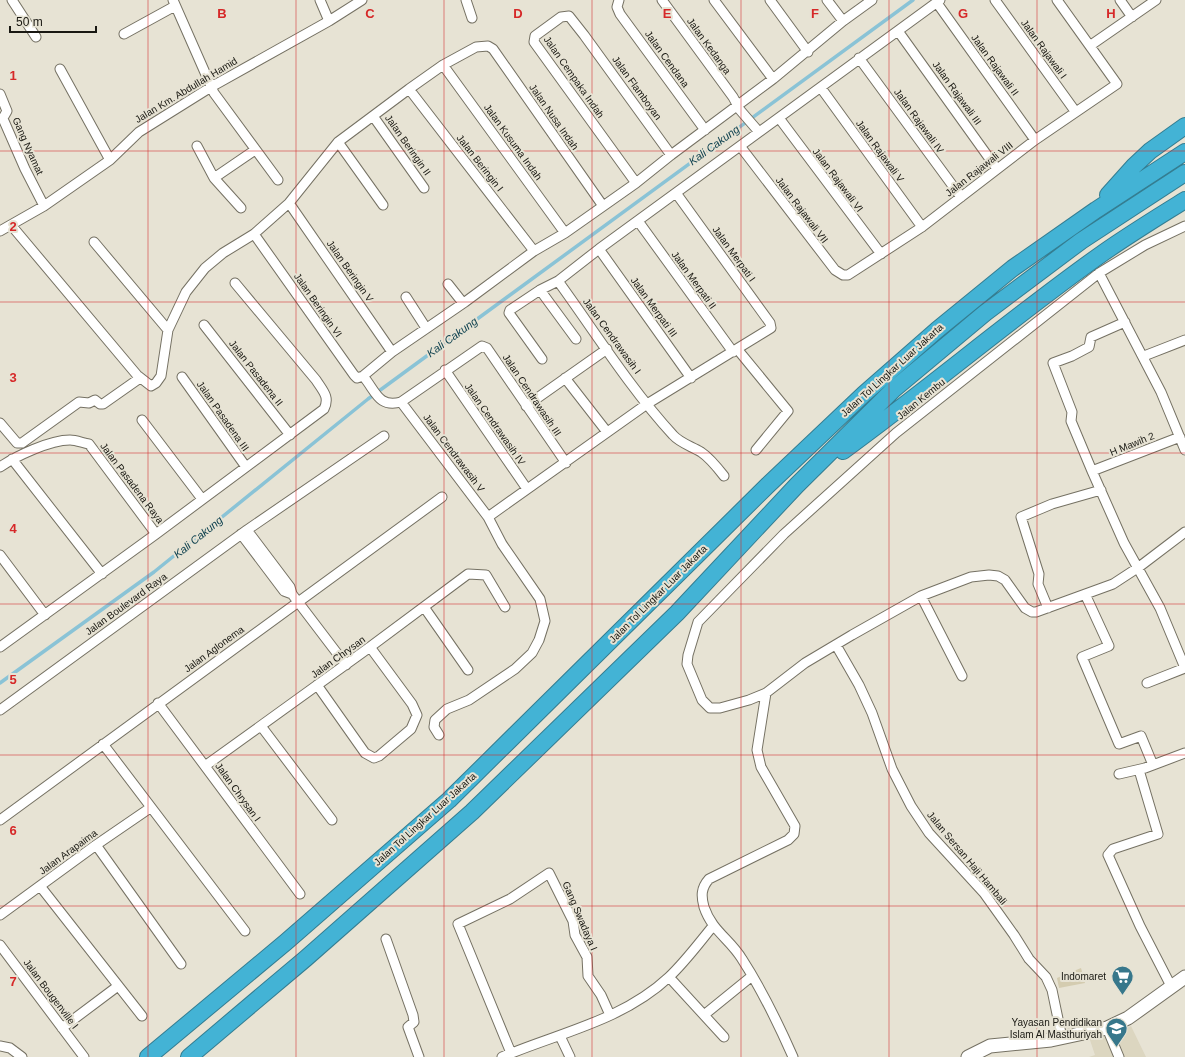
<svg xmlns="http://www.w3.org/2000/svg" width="1185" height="1057" font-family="Helvetica,sans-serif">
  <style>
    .built { fill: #dcd6c0 }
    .green { fill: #d4ccb0 }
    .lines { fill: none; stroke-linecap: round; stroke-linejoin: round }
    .stream { stroke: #8ac3d6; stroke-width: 3.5 }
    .street-casing { stroke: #757163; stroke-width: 11 }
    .secondary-casing { stroke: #757163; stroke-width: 15 }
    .highway-casing { stroke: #347d91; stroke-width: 18 }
    .street { stroke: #fff; stroke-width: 9 }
    .secondary { stroke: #fff; stroke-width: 13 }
    .highway { stroke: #43b3d5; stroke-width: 16 }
    .grid { fill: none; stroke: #d62828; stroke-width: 1; stroke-opacity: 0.55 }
    .labels { text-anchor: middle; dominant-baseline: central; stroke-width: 4; stroke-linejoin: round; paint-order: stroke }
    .street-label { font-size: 10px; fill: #191812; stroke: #e7e3d4 }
    .poi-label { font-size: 10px; fill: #191812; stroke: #e7e3d4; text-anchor: end }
    .water-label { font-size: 11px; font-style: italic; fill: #0d404e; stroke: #e7e3d4 }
    .grid-label { font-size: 13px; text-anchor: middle; font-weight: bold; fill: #d62828; stroke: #e7e3d4; stroke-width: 4; stroke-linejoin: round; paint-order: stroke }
  </style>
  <rect width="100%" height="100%" fill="#e7e3d4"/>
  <path class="built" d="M1131 1026 1146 1057H1089L1095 1055 1090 1040 1113 1035Z"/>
  <path class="green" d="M1081 968 1085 983 1059 988 1057 978Z"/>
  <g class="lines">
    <path class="stream" d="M0 683 154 572 368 399 913 0"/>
    <defs>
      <path id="street" d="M12 0 36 37
        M173 0 214 93 278 180
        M320 0 329 21
        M466 0 472 18
        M619 0 617 7 620 14 705 130
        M662 0 733 97 740 110 759 132
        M714 0 773 79
        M770 0 808 52
        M827 0 843 21
        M995 0 1075 111
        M1120 0 1132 17
        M937 3 1035 140
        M898 31 997 169
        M124 34 175 6
        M1091 45 1156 0
        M859 58 961 197
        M443 65 565 233
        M60 69 110 160
        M821 88 922 227
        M409 89 534 251
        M0 94 7 111 3 118 4 121 25 169 44 206
        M373 116 424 188
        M779 118 881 254
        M338 142 383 205
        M197 146 214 178 241 208
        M740 146 835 270 843 275H848L922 227 1035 140 1117 84 1057 0
        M214 178 255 150
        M636 183 534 42 535 36 561 17 569 16 584 35 671 155
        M289 203 392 352
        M638 221 733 352
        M11 225 137 375 151 386 156 383 161 376 168 330 186 292 205 268 223 253 254 234 289 203 338 142 409 89 443 65 476 47 488 46 493 49 603 206
        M1185 226 1145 245 1099 273 896 433 784 534 698 622 688 655 687 664 702 700 710 708H720L749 700 766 693 805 663 852 635 921 596 971 577 989 575 998 576 1005 580 1025 608 1032 612H1036L1113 584 1139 567 1185 532
        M0 231 44 206 110 160 139 132 211 87 329 21 362 0
        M254 234 354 375 357 378 363 376C376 391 378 408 401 402L482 346 487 348 566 463
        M94 242 168 330
        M599 249 691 378
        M1099 273 1161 392 1185 450
        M558 281C595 332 630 388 673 435 680 443 691 446 701 452 710 458 717 467 724 476
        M448 284 463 303
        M540 290 576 339
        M406 297 426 328
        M1125 322 1091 337 1089 347 1072 356 1053 363 1072 412 1071 421 1092 471 1124 543 1160 608 1185 668
        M204 325 290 435
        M738 350 788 411 756 450
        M1144 356 1185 340
        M542 359 509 313 510 310 540 290 558 281 599 249 940 0
        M445 370 527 489
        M363 376 392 352 465 302 534 251 565 233 636 183 671 155 773 79 843 21 872 0
        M182 377 246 467
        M565 378 607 432
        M401 402 488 517 502 544 540 599 545 621 539 640 532 653 515 669 469 700 447 709 435 720 434 727 439 735
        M526 406 607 349
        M142 420 202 499
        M0 423 17 443H22L79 402 89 403 95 400 100 404H103L140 378
        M12 459 102 574
        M0 467C16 456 50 440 70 440 76 440 83 443 89 444L156 534
        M1092 471 1180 437
        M488 517 647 404 771 328 770 323 676 193
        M247 530 290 587 292 594 346 665
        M241 534 284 591 292 594
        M0 555 45 615
        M1085 594 1109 646 1082 657 1119 744 1141 736 1153 765
        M921 596 962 676
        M424 607 468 670
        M1048 608 1038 584 1039 574 1021 517 1052 504 1101 490
        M836 645 859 685 872 713 892 769 911 806 929 833 984 893 1014 935 1029 959 1046 977 1052 990 1062 1038
        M0 647 156 534 324 409C330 397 323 391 316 380L235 283
        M1147 683 1185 668
        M317 685 365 753 374 758 379 756 411 729 417 715 412 704 370 647
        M766 693 757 750 761 767 795 826 794 834 788 840 709 879C701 888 701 896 704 907 712 931 730 939 742 959 762 990 778 1023 793 1057
        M158 703 300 894
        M0 710 247 530 384 436
        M261 726 332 820
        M103 744 245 931
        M205 766 370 647 468 574 486 575 505 607
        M1139 770 1158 834 1113 849 1108 855 1140 926 1171 986
        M1119 774 1145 768 1185 753
        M0 820 442 497
        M96 845 181 964
        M40 886 142 1016
        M0 915 96 845 150 808
        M386 939 413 1015 414 1022 408 1027 419 1057
        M0 945 84 1057
        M669 977 724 1037
        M704 1015 752 976
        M62 1028 118 986
        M1107 1028 1119 1057
        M560 1036 570 1057
        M0 1046 10 1048 22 1057
        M511 1053 458 924 510 899 549 873 573 921 575 935 587 957 588 976 601 995 610 1015
        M502 1057C558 1033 622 1021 669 977 685 962 699 943 713 926"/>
      <path id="secondary" d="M968 1057 990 1046 1051 1040 1107 1028 1128 1018 1185 977"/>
      <path id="highway" d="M1108 195 1134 166 1150 151 1185 126
        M843 451C931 387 1014 316 1103 253 1130 234 1158 217 1185 200
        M148 1057 286 942 449 800 768 485 864 394 937 330 1013 268 1096 210 1185 152
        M189 1057 305 959 472 812 677 613 797 485 894 389 985 313 1081 241 1185 173"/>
    </defs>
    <use href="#street" class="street-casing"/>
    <use href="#secondary" class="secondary-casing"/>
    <use href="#highway" class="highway-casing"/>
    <use href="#street" class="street"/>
    <use href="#secondary" class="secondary"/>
    <use href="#highway" class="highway"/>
  </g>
  <path class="grid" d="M148 0V1057M296 0V1057M444 0V1057M592 0V1057M741 0V1057M889 0V1057M1037 0V1057M0 151H1185M0 302H1185M0 453H1185M0 604H1185M0 755H1185M0 906H1185"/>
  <defs>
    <symbol id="supermarket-pin" viewBox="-11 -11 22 30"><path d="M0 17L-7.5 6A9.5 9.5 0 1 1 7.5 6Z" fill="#37778b" stroke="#e7e3d4"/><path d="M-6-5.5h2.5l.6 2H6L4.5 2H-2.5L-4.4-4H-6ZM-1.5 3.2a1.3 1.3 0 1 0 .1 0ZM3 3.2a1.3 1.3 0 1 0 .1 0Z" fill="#fff"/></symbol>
    <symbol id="school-pin" viewBox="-11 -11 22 30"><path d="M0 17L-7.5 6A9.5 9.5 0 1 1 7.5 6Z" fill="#37778b" stroke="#e7e3d4"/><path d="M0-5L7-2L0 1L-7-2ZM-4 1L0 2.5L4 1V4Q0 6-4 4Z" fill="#fff"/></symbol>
  </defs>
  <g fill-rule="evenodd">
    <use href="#supermarket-pin" x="1110" y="964" width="25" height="34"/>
    <use href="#school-pin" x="1104" y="1016" width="25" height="34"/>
  </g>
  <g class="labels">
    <g class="street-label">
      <text transform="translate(709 46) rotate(54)">Jalan Kedanga</text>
      <text transform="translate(1044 49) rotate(54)">Jalan Rajawali I</text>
      <text transform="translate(667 59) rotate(54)">Jalan Cendana</text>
      <text transform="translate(995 65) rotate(54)">Jalan Rajawali II</text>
      <text transform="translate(574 77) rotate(55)">Jalan Cempaka Indah</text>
      <text transform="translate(637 88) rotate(54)">Jalan Flamboyan</text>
      <text transform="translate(186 90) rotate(-31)">Jalan Km. Abdullah Hamid</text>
      <text transform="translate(957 93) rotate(54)">Jalan Rajawali III</text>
      <text transform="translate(554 117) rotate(55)">Jalan Nusa Indah</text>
      <text transform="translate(919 121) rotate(54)">Jalan Rajawali IV</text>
      <text transform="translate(513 142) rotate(54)">Jalan Kusuma Indah</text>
      <text transform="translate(408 145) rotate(55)">Jalan Beringin II</text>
      <text transform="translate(28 146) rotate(66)">Gang Nyamat</text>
      <text transform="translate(880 151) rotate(54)">Jalan Rajawali V</text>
      <text transform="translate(480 163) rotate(52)">Jalan Beringin I</text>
      <text transform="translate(979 169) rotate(-38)">Jalan Rajawali VIII</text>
      <text transform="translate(838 180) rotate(53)">Jalan Rajawali VI</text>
      <text transform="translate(802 210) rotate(53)">Jalan Rajawali VII</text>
      <text transform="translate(734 254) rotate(54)">Jalan Merpati I</text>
      <text transform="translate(350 271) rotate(55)">Jalan Beringin V</text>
      <text transform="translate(694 280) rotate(54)">Jalan Merpati II</text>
      <text transform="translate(318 305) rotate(55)">Jalan Beringin VI</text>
      <text transform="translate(654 307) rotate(54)">Jalan Merpati III</text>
      <text transform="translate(612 336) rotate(54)">Jalan Cendrawasih I</text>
      <text transform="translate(892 370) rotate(-42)">Jalan Tol Lingkar Luar Jakarta</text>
      <text transform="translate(256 373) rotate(52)">Jalan Pasadena II</text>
      <text transform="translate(532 395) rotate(56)">Jalan Cendrawasih III</text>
      <text transform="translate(921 399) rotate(-39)">Jalan Kembu</text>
      <text transform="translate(223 416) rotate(55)">Jalan Pasadena III</text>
      <text transform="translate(495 424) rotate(55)">Jalan Cendrawasih IV</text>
      <text transform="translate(1132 444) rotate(-22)">H Mawih 2</text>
      <text transform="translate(454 453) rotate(53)">Jalan Cendrawasih V</text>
      <text transform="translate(132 483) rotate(53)">Jalan Pasadena Raya</text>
      <text transform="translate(658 594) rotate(-45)">Jalan Tol Lingkar Luar Jakarta</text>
      <text transform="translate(126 604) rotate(-36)">Jalan Boulevard Raya</text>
      <text transform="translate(214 649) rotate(-36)">Jalan Aglonema</text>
      <text transform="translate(338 657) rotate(-36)">Jalan Chrysan</text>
      <text transform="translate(238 792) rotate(54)">Jalan Chrysan I</text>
      <text transform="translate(425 819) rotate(-42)">Jalan Tol Lingkar Luar Jakarta</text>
      <text transform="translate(68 852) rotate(-36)">Jalan Arapaima</text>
      <text transform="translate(967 858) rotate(50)">Jalan Sersan Haji Hambali</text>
      <text transform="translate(580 916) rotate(67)">Gang Swadaya I</text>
      <text transform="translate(51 994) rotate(53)">Jalan Bougenville I</text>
    </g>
    <g class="poi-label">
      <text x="1106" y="976">Indomaret</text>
      <text x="1102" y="1022">Yayasan Pendidikan<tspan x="1102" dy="12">Islam Al Masthuriyah</tspan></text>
    </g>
    <g class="water-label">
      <text transform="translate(714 145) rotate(-36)">Kali Cakung</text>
      <text transform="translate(452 337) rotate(-36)">Kali Cakung</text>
      <text transform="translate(198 537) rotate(-39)">Kali Cakung</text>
    </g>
  </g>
  <g class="grid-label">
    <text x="222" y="18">B</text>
    <text x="370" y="18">C</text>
    <text x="518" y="18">D</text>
    <text x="667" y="18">E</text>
    <text x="815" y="18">F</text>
    <text x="963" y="18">G</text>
    <text x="1111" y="18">H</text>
    <text x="13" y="80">1</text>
    <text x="13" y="231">2</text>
    <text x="13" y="382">3</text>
    <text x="13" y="533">4</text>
    <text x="13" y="684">5</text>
    <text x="13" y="835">6</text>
    <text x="13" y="986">7</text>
  </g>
  <path d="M10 26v6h86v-6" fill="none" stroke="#191812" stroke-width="2"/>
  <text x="16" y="26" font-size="12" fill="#191812" stroke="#e7e3d4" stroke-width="3" paint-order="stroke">50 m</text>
</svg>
